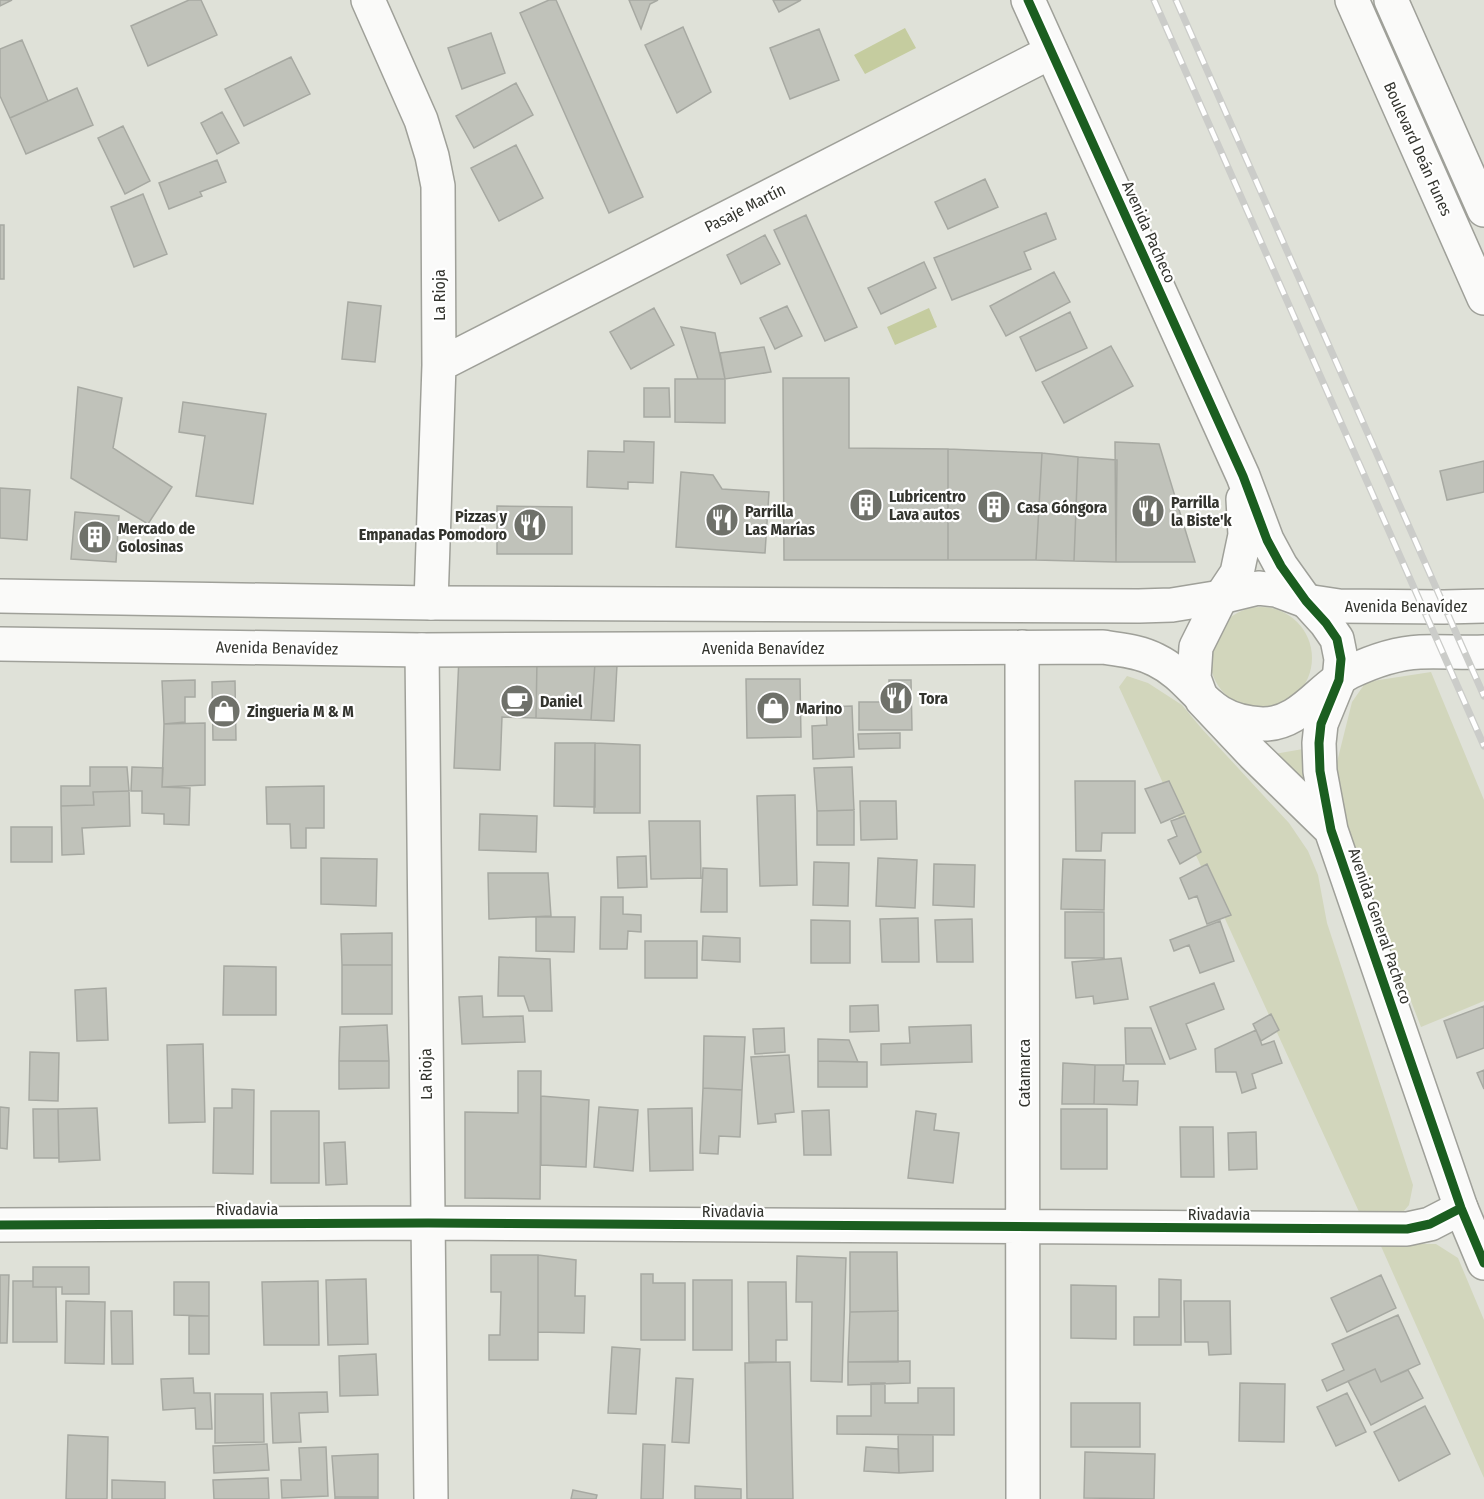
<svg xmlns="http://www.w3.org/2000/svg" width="1484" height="1499" font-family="'Fira Sans Condensed',sans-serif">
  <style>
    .green { fill: #d2d6bc }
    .water { fill: #c5cc9f }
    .building { fill: #c0c2ba; stroke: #a7a9a2; stroke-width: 1.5 }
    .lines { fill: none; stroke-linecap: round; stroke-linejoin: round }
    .minor-casing { stroke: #9fa099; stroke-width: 36 }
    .tertiary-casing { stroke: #9fa099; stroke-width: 36 }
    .secondary-casing { stroke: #9fa099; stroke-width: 36 }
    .minor { stroke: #fafaf9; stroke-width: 33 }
    .tertiary { stroke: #fafaf9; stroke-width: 33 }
    .secondary { stroke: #fafaf9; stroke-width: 33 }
    .rail-casing { stroke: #cbccc9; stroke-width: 7 }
    .rail { stroke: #fff; stroke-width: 4.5; stroke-dasharray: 14; stroke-linecap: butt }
    .cycleway-casing { stroke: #fff; stroke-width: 13 }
    .cycleway { stroke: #1b5e20; stroke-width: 9 }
    .labels { text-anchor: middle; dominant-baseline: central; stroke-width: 4.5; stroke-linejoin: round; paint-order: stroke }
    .street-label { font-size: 16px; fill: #33342e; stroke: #fff }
    .poi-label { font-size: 16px; font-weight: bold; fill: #33342e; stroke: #fff; text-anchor: start }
  </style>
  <rect width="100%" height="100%" fill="#dfe1d8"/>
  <path class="green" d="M1210 658a51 51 0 1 1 102 0a51 51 0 1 1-102 0Z
    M1431 672 1484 800V1001L1421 1027 1337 810 1334 774 1352 702 1366 682Z
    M1127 676 1148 683 1182 705 1202 729 1289 823 1308 851 1318 875 1327 923 1413 1185 1409 1205 1398 1218 1360 1214 1119 687Z
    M1303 749 1309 799 1269 755Z
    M1380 1244H1436L1458 1258 1484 1320V1478Z"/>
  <path class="water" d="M905 28 916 48 865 74 854 55Z
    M929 308 937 327 895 345 887 327Z"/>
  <path class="building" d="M0 0H12L0 6Z
    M189 0H201L217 35 148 66 131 26Z
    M549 0H556L643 197 609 213 520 13Z
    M629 0H658L650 4 641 29Z
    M773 0H801L779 12Z
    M683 27 711 92 677 113 645 45Z
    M819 29 839 80 790 99 770 48Z
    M491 33 505 73 462 89 448 48Z
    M22 40 48 101 10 118 0 96V49Z
    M291 57 310 94 244 126 225 89Z
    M516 83 533 115 474 148 456 116Z
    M77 88 93 125 26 154 10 118Z
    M222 112 239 143 217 154 201 123Z
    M123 126 150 181 125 194 98 138Z
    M516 145 543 198 499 221 471 168Z
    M217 160 226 182 200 192 202 196 169 209 159 183Z
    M985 179 998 207 948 229 935 202Z
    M143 194 167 254 134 267 111 207Z
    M1046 213 1056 239 1024 252 1031 269 952 300 934 258Z
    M806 215 857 327 825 341 774 230Z
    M0 225H4V279H0Z
    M765 235 780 264 741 284 727 255Z
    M924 262 936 288 881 314 868 288Z
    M1054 272 1070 302 1006 336 990 306Z
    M348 302 381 306 375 362 342 359Z
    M787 306 802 336 775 349 760 318Z
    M654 308 674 345 631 369 610 332Z
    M1070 312 1087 348 1036 371 1020 337Z
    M681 327 715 333 725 379H698Z
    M1111 346 1133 386 1064 423 1042 382Z
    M764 347 771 372 725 379 720 353Z
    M783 378H849V448L948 449V560H784Z
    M675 379H725V423L675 422Z
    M78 387 122 398 113 448 172 487 148 524 71 478Z
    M644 388H669L670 417H644Z
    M183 402 266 414 253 504 196 496 205 436 179 432Z
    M624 441 654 442 653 483 628 482V489L587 487 588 451 624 452Z
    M1115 442 1159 444 1195 562H1116Z
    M948 449 1042 453 1036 560H948Z
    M1042 453 1078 457 1074 561 1036 560Z
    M1078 457 1117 460 1116 562 1074 561Z
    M1484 461V492L1447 500 1440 471Z
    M681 472 713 475 722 489 769 492 765 553 676 547Z
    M0 488 30 490 27 540 0 538Z
    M497 506 572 507V554H497Z
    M75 512 119 516 116 562 71 559Z
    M459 657 537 660 536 718 502 717 500 770 454 768Z
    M537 660 595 663 591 720 536 718Z
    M595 663 617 665 614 721 591 720Z
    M746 679H800L801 737 747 738Z
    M195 680V697H185V722L164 724 162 681Z
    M889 680H911L912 730H859V702H889Z
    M235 681 236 740H213L212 682Z
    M852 706 854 757 813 759 812 726 827 725 826 707Z
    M205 723V785L162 787 164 724Z
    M900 733V748L859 749 858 734Z
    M555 743H595V807L554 806Z
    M595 743 640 745V813H594Z
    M90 767H127L129 791 93 792 94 805 61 806V786H90Z
    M132 767 163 768 162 787 190 788 189 825 164 824V814L142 813V791H131Z
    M852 767 854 810 817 811 814 768Z
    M1075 781H1135V833H1102L1101 851H1076Z
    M1169 781 1184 813 1161 823 1145 789Z
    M324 786V828H306V848H291L290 824H267L266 787Z
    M129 791 130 826 82 828 84 854 62 855 61 806 94 805 93 792Z
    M795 795 797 885 760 886 757 796Z
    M860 801H896L897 839 861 840Z
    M854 810V845H817V811Z
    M480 814 537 816 536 852 479 850Z
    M1185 816 1201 852 1180 864 1168 840 1177 836 1171 821Z
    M649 821H700L701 878 651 879Z
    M11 827H52V862H11Z
    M646 856 647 887 618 888 617 857Z
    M321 858 377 859 376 906 321 904Z
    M878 858 917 860 915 908 876 906Z
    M1063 859 1105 860 1104 910 1061 909Z
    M814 862 849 863 848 906 813 905Z
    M934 864 975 865 974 907 933 905Z
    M1207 864 1231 915 1207 924 1197 896 1189 899 1180 878Z
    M703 868 727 869V912H701Z
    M488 873H548L551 916 489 919Z
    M601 897H623V914L641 915V932L628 931 627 949H600Z
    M1065 912H1104V958H1065Z
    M536 917H575L574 952 536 951Z
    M918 918 919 962H882L880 919Z
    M972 919 973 962H937L935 920Z
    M811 920 850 921V963H811Z
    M1220 921 1234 961 1200 973 1189 945 1174 951 1170 940Z
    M392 933V965H342L341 934Z
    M703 936 740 938V962L702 960Z
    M645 941H697V978H645Z
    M499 957 550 959 552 1011H529L524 996H498Z
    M1121 958 1128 999 1094 1004 1093 996 1076 998 1072 962Z
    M342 965H392V1014H342Z
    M224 966 276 967V1015H223Z
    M1214 983 1224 1009 1186 1024 1196 1049 1170 1059 1150 1007Z
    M106 988 108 1040 77 1041 75 990Z
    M482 996 483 1017 523 1016 525 1042 462 1044 459 997Z
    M878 1005 879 1031 850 1032V1006Z
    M1484 1006V1048L1457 1058 1444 1021Z
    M1271 1014 1279 1030 1261 1041 1253 1024Z
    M387 1025 389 1061H339L340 1027Z
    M971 1025 972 1062 881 1065V1044L910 1043 909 1027Z
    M784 1028 785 1052 755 1054 753 1029Z
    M1125 1028H1151L1165 1064H1126Z
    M1256 1030 1262 1045 1274 1041 1282 1063 1252 1074 1256 1088 1242 1093 1236 1072H1216L1215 1049Z
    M704 1036 745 1037 742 1090 703 1088Z
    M818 1039 849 1040 858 1062 818 1061Z
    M203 1044 205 1122 169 1123 167 1045Z
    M30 1052 59 1053 58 1101 29 1100Z
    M789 1055 794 1112 775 1114 776 1122 758 1124 751 1057Z
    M339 1061H389V1088L339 1089Z
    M818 1061 867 1062V1087H818Z
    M1063 1063 1095 1065 1094 1104H1062Z
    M1095 1065H1124L1123 1081H1138L1137 1105 1094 1104Z
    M1484 1070V1089L1477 1073Z
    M518 1071H541L540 1199 465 1198V1112L518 1113Z
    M703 1088 742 1090 740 1137 719 1136 718 1154 700 1153Z
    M232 1089 254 1090 253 1174 213 1173 214 1108H232Z
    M541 1096 589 1100 586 1167 541 1165Z
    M0 1107 9 1108 7 1149 0 1148Z
    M599 1107 638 1110 633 1171 594 1167Z
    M97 1108 100 1160 59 1162 58 1109Z
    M692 1108 693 1170 650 1171 648 1109Z
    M33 1109H58L59 1158H34Z
    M1061 1109H1107V1169H1061Z
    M829 1110 831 1155H804L802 1111Z
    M271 1111H319V1183H271Z
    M916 1111 936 1114 934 1130 959 1133 953 1183 908 1178Z
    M1180 1127H1213L1214 1177H1181Z
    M1256 1132 1257 1169 1229 1170 1228 1133Z
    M345 1142 347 1184 326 1185 324 1143Z
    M850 1252H897L898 1311 850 1312Z
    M491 1255H538V1360H489V1335H500L501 1292H491Z
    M538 1255 576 1260 575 1296H585L584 1333 538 1332Z
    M797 1256 846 1258 842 1382 811 1381 812 1302H796Z
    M33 1267H89V1294H62V1287H33Z
    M641 1274H653V1283H685V1340H641Z
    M0 1275H9L7 1343H0Z
    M1381 1275 1396 1308 1347 1332 1331 1298Z
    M366 1279 368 1344 328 1345 326 1280Z
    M1159 1279 1181 1280V1345H1134V1317H1159Z
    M693 1280H732V1350H693Z
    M13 1281H33V1287H56L57 1342H13Z
    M318 1281 319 1345H264L262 1282Z
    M174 1282H209V1316L174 1315Z
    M748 1282H786L787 1340H776V1362H749Z
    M1071 1285 1116 1286V1339L1071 1338Z
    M66 1301 105 1302 104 1364 65 1363Z
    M1184 1301H1230L1231 1354 1209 1355 1208 1342H1185Z
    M111 1311H132L133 1364H112Z
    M898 1311V1362H848L850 1312Z
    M1398 1315 1420 1364 1381 1382 1375 1369 1327 1391 1322 1380 1344 1370 1332 1344Z
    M189 1316H209V1354H189Z
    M612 1347 640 1349 636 1414 608 1413Z
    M376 1354 378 1395 340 1396 339 1356Z
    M910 1361V1383L848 1385V1362Z
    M790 1362 793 1499H747L745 1363Z
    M1375 1369 1381 1382 1408 1370 1423 1398 1371 1425 1348 1381Z
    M193 1378 194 1393H210L212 1429H196L195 1408 163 1410 161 1379Z
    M676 1378 693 1379 689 1443 672 1442Z
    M871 1383H885V1403H918V1388H954V1435L837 1434V1416H871Z
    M1240 1383 1285 1384 1284 1442 1239 1441Z
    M327 1392 328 1412 299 1413 301 1442 273 1443 271 1393Z
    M1347 1393 1366 1432 1336 1446 1317 1407Z
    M215 1394H263L264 1442 215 1443Z
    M1071 1403H1140V1447H1071Z
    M1425 1406 1450 1454 1399 1481 1374 1432Z
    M68 1435 108 1437 107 1499H66Z
    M898 1435H933V1471L899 1473Z
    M267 1444 269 1470 214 1473 213 1446Z
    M643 1444 665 1445 663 1499H641Z
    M326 1447 328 1496 282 1498 281 1480H301L299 1448Z
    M866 1447 898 1449 899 1473 864 1471Z
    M1085 1452 1155 1454 1154 1499 1084 1498Z
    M378 1454V1497H335L332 1456Z
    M268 1478 269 1499H214L213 1480Z
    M112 1480 165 1482V1499H112Z
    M695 1486 741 1489V1499H695Z
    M573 1490 597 1495 596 1499H571Z
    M335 1497H378V1499H335Z"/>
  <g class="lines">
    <defs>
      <path id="minor" d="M368 0 421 120 432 156 438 186 439 365 431 603
        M439 365 1051 52
        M1022 647 1023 1499
        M422 650 431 1499
        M0 1225 428 1223 1407 1229 1430 1224 1461 1208"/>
      <path id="tertiary" d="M1028 0 1243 476 1267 540 1281 566 1306 601 1326 623 1337 639 1341 659 1339 680 1321 724 1319 743 1320 771 1331 830 1461 1208 1484 1263
        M1243 499 1245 535 1237 573 1221 597 1196 647 1194 678 1202 700 1253 754 1331 830"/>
      <path id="secondary" d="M1352 0 1484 298
        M1391 0 1484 210
        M0 596 431 603 1139 606 1172 605 1221 597 1258 588 1276 590 1306 601 1339 606 1444 607 1484 606
        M0 644 422 650 1103 647C1120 650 1139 651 1156 660 1199 681 1202 721 1262 724 1300 725 1320 687 1350 672 1371 662 1397 653 1420 652 1441 651 1463 653 1484 652"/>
    </defs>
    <use href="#minor" class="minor-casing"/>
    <use href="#tertiary" class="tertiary-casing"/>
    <use href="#secondary" class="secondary-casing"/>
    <use href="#minor" class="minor"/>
    <use href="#tertiary" class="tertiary"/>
    <use href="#secondary" class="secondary"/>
    <defs>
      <path id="rail" d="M1154 0 1484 746
        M1176 0 1484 696"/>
    </defs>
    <use href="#rail" class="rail-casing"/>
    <use href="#rail" class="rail"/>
    <defs>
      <path id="cycleway" d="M1028 0 1243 476 1267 540 1281 566 1306 601 1326 623 1337 639 1341 659 1339 680 1321 724 1319 743 1320 771 1331 830 1461 1208 1484 1263
        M0 1225 428 1223 1407 1229 1430 1224 1461 1208"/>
    </defs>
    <use href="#cycleway" class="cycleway-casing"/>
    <use href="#cycleway" class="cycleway"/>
  </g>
  <defs>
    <symbol id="building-disc" viewBox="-11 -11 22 22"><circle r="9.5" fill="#6f716a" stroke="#fff"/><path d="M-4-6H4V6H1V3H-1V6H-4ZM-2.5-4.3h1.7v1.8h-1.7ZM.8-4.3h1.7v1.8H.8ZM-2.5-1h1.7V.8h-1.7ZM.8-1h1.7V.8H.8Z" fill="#fff"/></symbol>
    <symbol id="restaurant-disc" viewBox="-11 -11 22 22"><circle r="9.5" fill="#6f716a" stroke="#fff"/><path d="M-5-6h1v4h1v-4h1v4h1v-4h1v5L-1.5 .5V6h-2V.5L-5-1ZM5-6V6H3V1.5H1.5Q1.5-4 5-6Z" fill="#fff"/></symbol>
    <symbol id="cafe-disc" viewBox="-11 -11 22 22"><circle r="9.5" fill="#6f716a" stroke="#fff"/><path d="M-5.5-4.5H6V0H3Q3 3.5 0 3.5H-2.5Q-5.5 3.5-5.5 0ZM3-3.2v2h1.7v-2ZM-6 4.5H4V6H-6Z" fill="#fff"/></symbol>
    <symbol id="shop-disc" viewBox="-11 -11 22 22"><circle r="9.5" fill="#6f716a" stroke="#fff"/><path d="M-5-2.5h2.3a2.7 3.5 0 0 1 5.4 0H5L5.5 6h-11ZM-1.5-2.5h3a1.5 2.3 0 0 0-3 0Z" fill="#fff"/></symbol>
  </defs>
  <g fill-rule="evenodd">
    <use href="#building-disc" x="847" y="486" width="38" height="38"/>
    <use href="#building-disc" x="975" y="488" width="38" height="38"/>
    <use href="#restaurant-disc" x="1129" y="492" width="38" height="38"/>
    <use href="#restaurant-disc" x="703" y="501" width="38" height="38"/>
    <use href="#restaurant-disc" x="511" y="506" width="38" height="38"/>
    <use href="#building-disc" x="76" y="518" width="38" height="38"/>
    <use href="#restaurant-disc" x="877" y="679" width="38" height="38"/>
    <use href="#cafe-disc" x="498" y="682" width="38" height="38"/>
    <use href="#shop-disc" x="754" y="689" width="38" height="38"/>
    <use href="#shop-disc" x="205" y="692" width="38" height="38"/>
  </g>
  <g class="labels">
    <g class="street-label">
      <text transform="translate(1418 149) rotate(66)">Boulevard Deán Funes</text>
      <text transform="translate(745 208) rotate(-27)">Pasaje Martín</text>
      <text transform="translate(1149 232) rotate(66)">Avenida Pacheco</text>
      <text transform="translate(439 295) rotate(-90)">La Rioja</text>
      <text x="1406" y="606">Avenida Benavídez</text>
      <text transform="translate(277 648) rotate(1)">Avenida Benavídez</text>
      <text x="763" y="648">Avenida Benavídez</text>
      <text transform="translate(1380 926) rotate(71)">Avenida General Pacheco</text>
      <text transform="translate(1024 1073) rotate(-90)">Catamarca</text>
      <text transform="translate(426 1074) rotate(-91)">La Rioja</text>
      <text x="247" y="1209">Rivadavia</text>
      <text x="733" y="1211">Rivadavia</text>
      <text x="1219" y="1214">Rivadavia</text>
    </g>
    <g class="poi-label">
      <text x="889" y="496">Lubricentro<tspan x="889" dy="18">Lava autos</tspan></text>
      <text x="1171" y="502">Parrilla<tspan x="1171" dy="18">la Biste'k</tspan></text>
      <text x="1017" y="507">Casa Góngora</text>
      <text x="745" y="511">Parrilla<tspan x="745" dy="18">Las Marías</tspan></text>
      <text x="507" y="516" text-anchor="end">Pizzas y<tspan x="507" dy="18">Empanadas Pomodoro</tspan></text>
      <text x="118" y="528">Mercado de<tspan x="118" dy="18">Golosinas</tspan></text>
      <text x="919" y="698">Tora</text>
      <text x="540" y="701">Daniel</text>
      <text x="796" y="708">Marino</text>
      <text x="247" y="711">Zingueria M &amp; M</text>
    </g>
  </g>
</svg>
